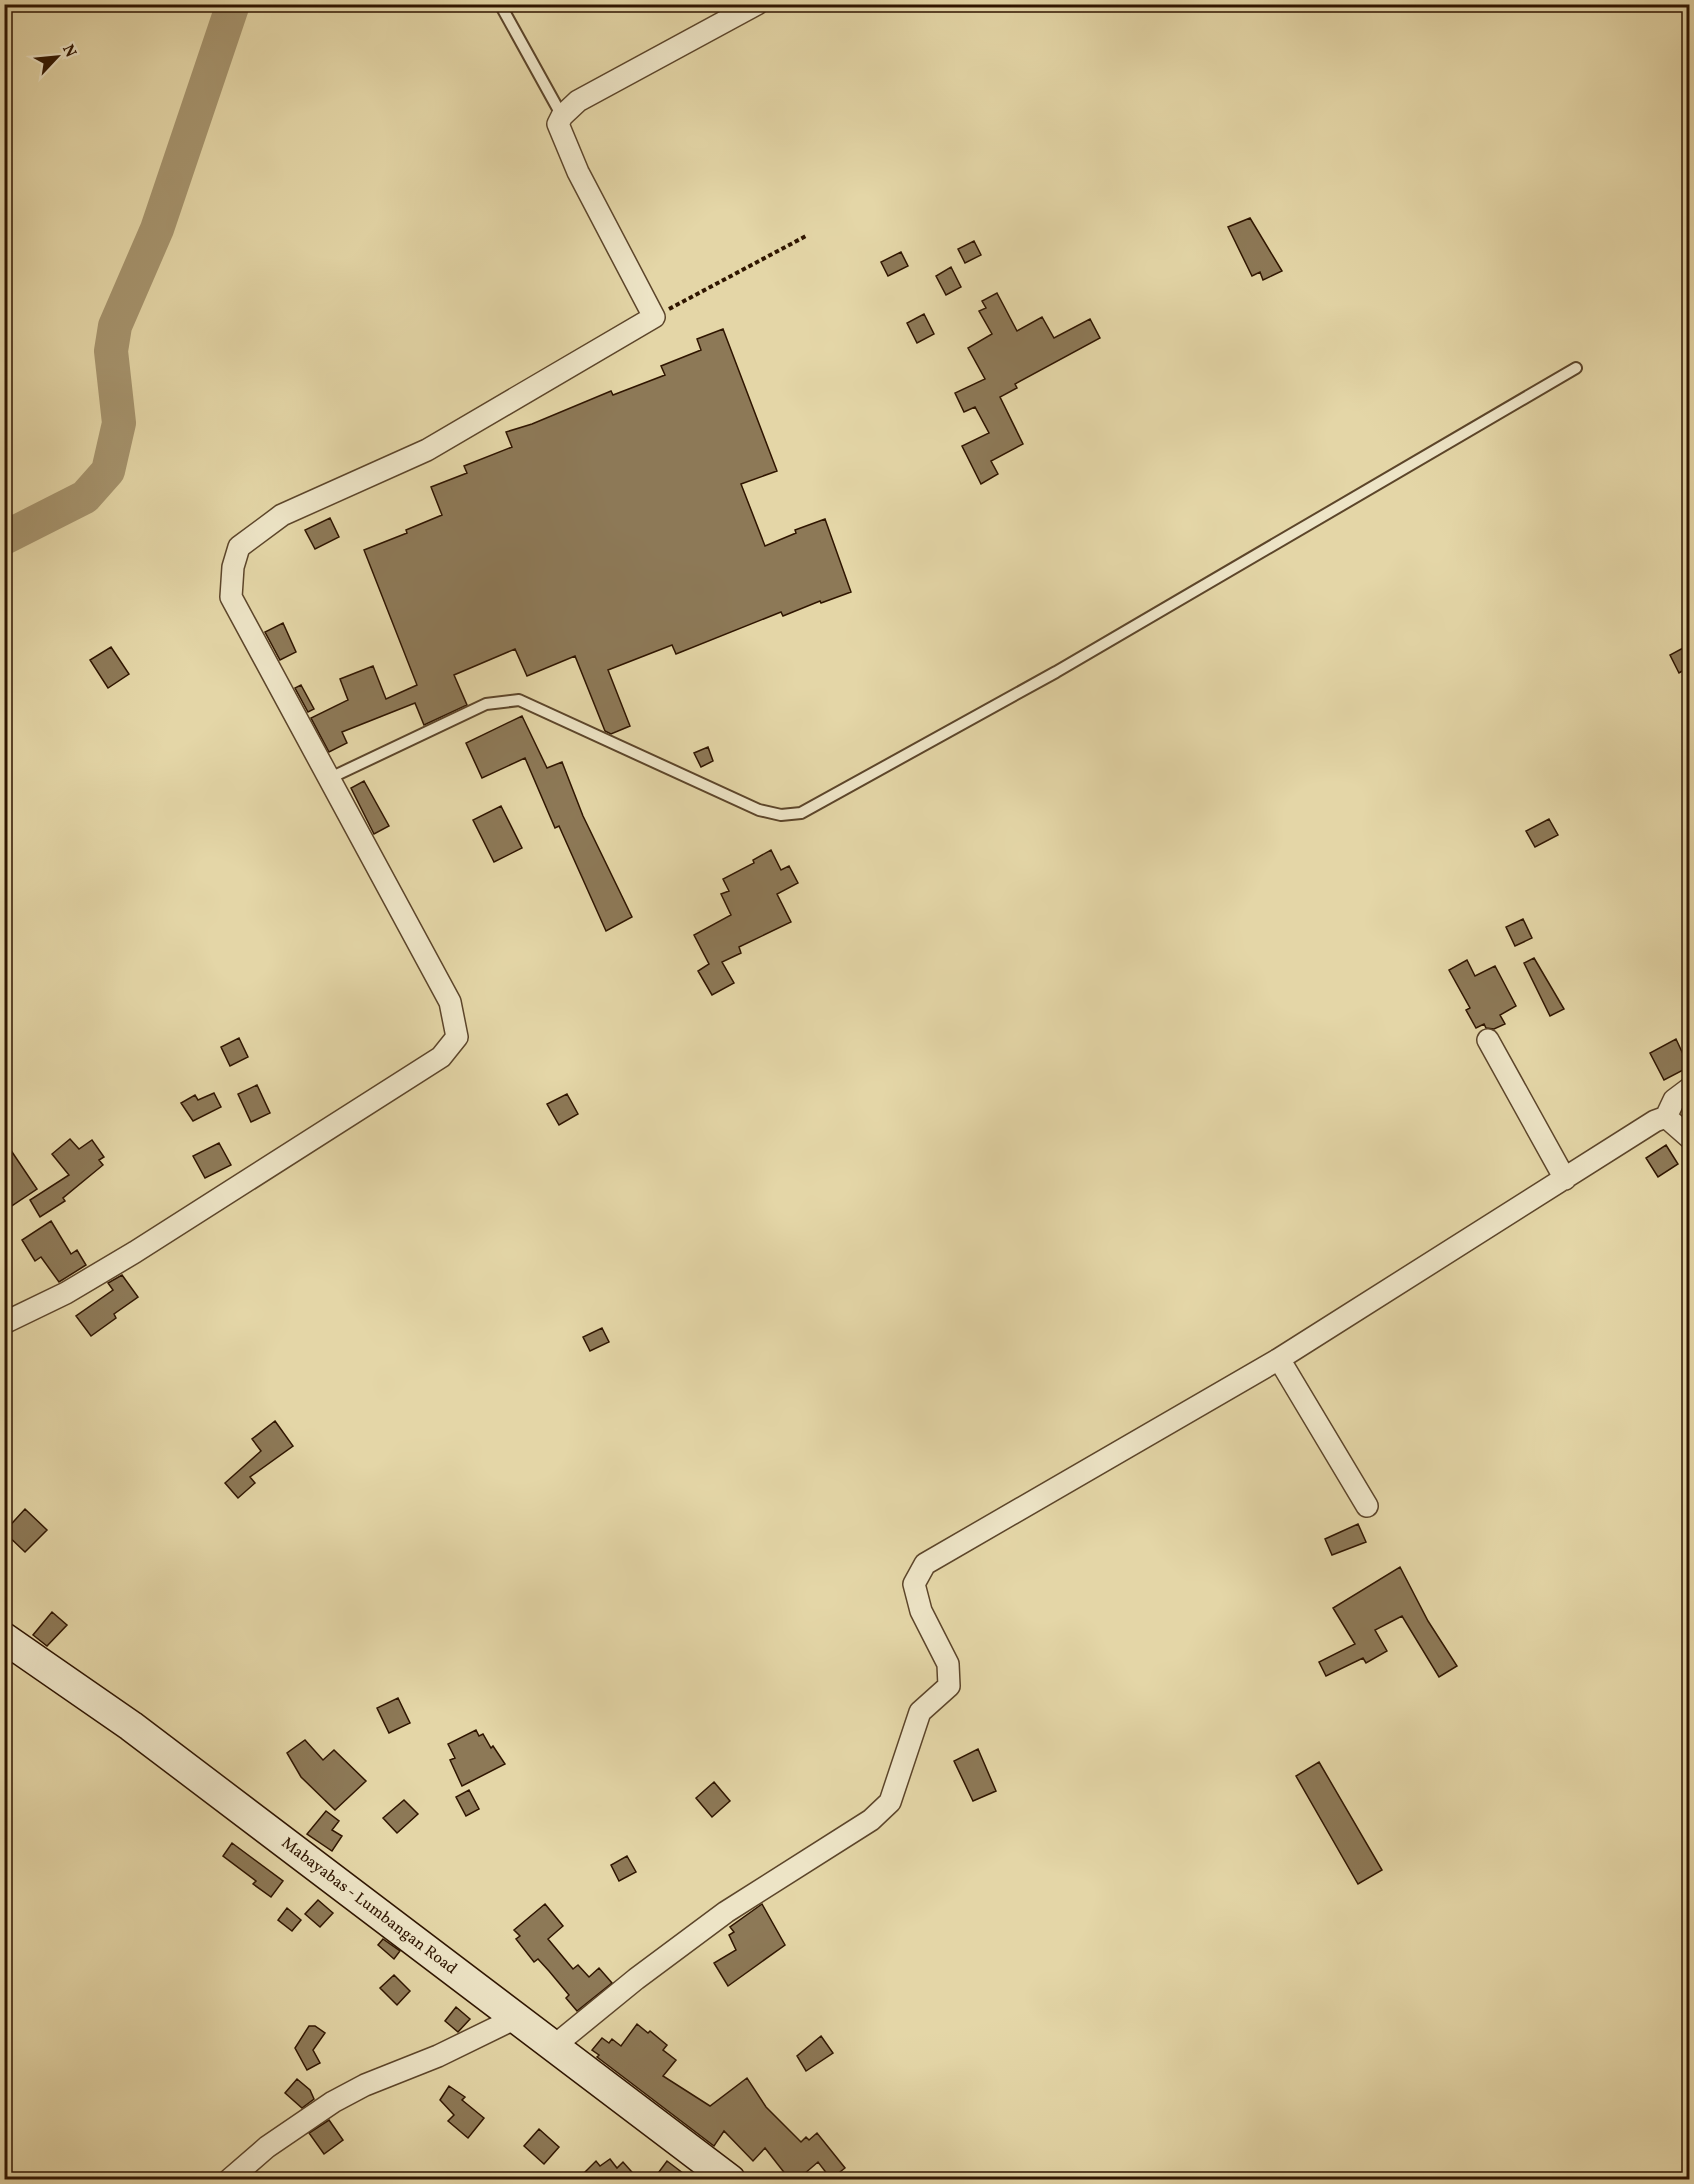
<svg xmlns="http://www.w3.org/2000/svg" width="1694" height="2184" font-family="Vollkorn,serif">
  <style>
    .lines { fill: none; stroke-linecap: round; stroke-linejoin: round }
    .river { stroke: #a6946e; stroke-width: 34 }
    .building { fill: #8d7957; stroke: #2f1500; stroke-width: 1.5 }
    .lane-casing { stroke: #5c452a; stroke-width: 14 }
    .street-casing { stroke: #5c452a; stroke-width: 24 }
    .secondary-casing { stroke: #2f1500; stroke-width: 33 }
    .path { stroke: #2f1500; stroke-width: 4; stroke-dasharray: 4.5 3; stroke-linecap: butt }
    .lane { stroke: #ede4c6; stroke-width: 10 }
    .street { stroke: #ede4c6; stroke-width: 21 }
    .secondary { stroke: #ede4c6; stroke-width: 30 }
    .labels { text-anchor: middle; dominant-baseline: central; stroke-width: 6; stroke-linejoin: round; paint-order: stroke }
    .street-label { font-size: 16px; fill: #2f1500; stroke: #ede4c6 }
  </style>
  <rect width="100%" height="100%" fill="#e4d6a7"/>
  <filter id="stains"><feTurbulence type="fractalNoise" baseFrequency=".00333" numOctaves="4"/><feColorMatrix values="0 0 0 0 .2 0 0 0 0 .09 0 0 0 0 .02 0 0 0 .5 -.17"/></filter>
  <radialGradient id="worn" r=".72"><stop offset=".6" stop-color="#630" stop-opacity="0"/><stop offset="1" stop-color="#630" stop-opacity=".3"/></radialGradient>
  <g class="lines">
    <path class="river" d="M4 538 85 497 108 471 119 423 111 351 115 326 157 229 233 4"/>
  </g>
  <path class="building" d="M1250 218 1282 271 1263 280 1260 272 1252 276 1228 227Z
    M974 241 981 255 965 263 958 249Z
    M901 252 908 266 888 276 881 262Z
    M951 267 961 287 946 295 936 276Z
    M997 293 1017 331 1042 317 1054 338 1090 319 1100 338 1015 384 1017 388 1000 397 1023 444 991 461 998 474 981 484 962 446 989 433 975 407 964 412 955 393 985 379 968 348 992 334 979 311 986 308 982 301Z
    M924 314 934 334 917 343 907 323Z
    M723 329 777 471 741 484 765 546 796 533 795 530 825 519 851 592 821 603 820 601 783 616 781 612 676 654 672 645 608 670 630 726 611 734 605 731 575 656 527 676 515 649 454 675 467 705 424 725 415 703 342 732 347 743 329 752 311 718 348 700 340 679 373 666 386 699 417 685 364 550 407 533 406 530 442 515 431 487 467 473 464 466 512 447 506 432 532 424 611 391 613 395 665 375 661 366 701 350 697 339Z
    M330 518 339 537 315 549 305 530Z
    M283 623 296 652 280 660 265 632Z
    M111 647 129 674 108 688 90 660Z
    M1683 648 1689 660V667L1679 673 1670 655Z
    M301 685 314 709 308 712 295 688Z
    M522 716 547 768 562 762 583 816 632 917 606 931 559 826 555 828 525 758 482 778 466 743Z
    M708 747 713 761 701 767 694 753Z
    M364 781 389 826 374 834 351 788Z
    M501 806 522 848 494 862 473 820Z
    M1549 819 1558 835 1535 847 1526 831Z
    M771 850 781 870 789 866 798 883 777 894 791 922 739 947 741 953 722 962 734 983 712 995 698 971 709 964 694 935 731 915 721 894 729 891 723 879 754 863 753 860Z
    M1523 919 1532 938 1515 946 1506 927Z
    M1534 958 1564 1009 1550 1016 1524 963Z
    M1467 960 1475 976 1495 966 1516 1006 1500 1015 1505 1024 1494 1029 1486 1028 1484 1024 1476 1028 1466 1010 1470 1008 1449 970Z
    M239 1038 248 1057 230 1066 221 1047Z
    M1676 1039 1689 1067 1664 1080 1650 1053Z
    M257 1085 270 1113 251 1122 238 1094Z
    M214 1093 221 1107 193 1121 181 1103 195 1095 198 1100Z
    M567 1094 578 1114 559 1125 547 1104Z
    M70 1139 79 1149 92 1140 104 1157 99 1160 103 1165 63 1198 65 1201 40 1217 30 1200 69 1175 52 1154Z
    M4 1140 37 1189 4 1211Z
    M219 1143 231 1165 205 1178 193 1156Z
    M1666 1145 1678 1164 1658 1177 1646 1158Z
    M51 1221 71 1254 77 1250 86 1265 59 1282 41 1257 35 1261 22 1240Z
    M122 1275 138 1297 114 1314 116 1318 91 1336 76 1316 113 1290 108 1283Z
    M602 1328 609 1342 590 1351 583 1337Z
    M275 1421 293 1446 250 1477 255 1483 238 1498 225 1483 261 1451 252 1439Z
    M25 1509 47 1530 25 1552 4 1532Z
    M1358 1524 1366 1542 1332 1555 1325 1539Z
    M1400 1567 1428 1621 1457 1666 1439 1677 1402 1616 1375 1630 1387 1651 1366 1663 1363 1658 1326 1676 1319 1662 1355 1644 1333 1608Z
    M52 1612 67 1625 47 1646 33 1635Z
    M398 1698 410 1723 389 1733 377 1708Z
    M476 1730 479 1736 483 1734 491 1748 493 1746 505 1764 462 1786 450 1760 455 1758 448 1744Z
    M305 1740 323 1760 334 1750 366 1781 335 1810 301 1777 287 1753Z
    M978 1749 996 1791 973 1801 954 1761Z
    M1319 1762 1382 1870 1358 1884 1296 1776Z
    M714 1782 730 1801 712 1817 696 1798Z
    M469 1790 479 1809 466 1816 456 1797Z
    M404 1800 418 1814 397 1833 383 1818Z
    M326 1811 339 1821 332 1830 342 1836 332 1851 307 1834Z
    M232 1843 283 1881 271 1897 253 1884 256 1881 223 1856Z
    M627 1856 636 1872 619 1881 611 1865Z
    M318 1900 333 1913 320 1927 305 1914Z
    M545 1904 563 1926 548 1939 573 1969 578 1965 589 1977 599 1968 612 1983 577 2011 566 1998 569 1995 549 1971 538 1959 534 1962 516 1939 520 1936 514 1930Z
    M762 1904 785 1945 728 1986 714 1963 736 1950 729 1935 734 1932 730 1927Z
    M287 1908 301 1920 292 1931 278 1920Z
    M383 1939 400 1951 394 1959 378 1945Z
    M394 1975 410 1991 397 2005 380 1988Z
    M456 2007 470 2019 458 2032 445 2021Z
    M637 2024 648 2033 650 2031 667 2045 663 2050 676 2060 663 2076 710 2106 747 2078 766 2107 801 2142 806 2137 809 2140 817 2133 845 2168 831 2179 818 2162 797 2180H790L765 2148 753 2161 724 2131 714 2146 597 2057 599 2055 592 2050 602 2038 609 2043 612 2039 621 2046Z
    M309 2026H315L325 2033 313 2050 320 2063 307 2070 295 2048Z
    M821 2036 833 2053 806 2071 797 2056Z
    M297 2079 310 2090 314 2099 302 2108 285 2093Z
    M449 2086 465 2097 462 2100 484 2118 468 2138 448 2121 454 2115 440 2100Z
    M329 2120 343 2140 324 2154 309 2133Z
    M539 2129 559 2147 544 2164 524 2146Z
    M610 2159 617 2168 623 2162 639 2180H577L596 2161 600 2166Z
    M667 2161 692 2180H653Z"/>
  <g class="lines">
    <defs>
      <path id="lane" d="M500 4 562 116
        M328 779 486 704 519 700 759 810 781 815 801 813 1056 672 1576 368"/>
      <path id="street" d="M1488 1040 1565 1179
        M1666 1117 1674 1100 1690 1088
        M4 1323 66 1293 135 1252 441 1057 457 1037 450 1002 231 597 233 567 239 547 282 515 427 450 654 317 578 172 558 124 562 116 578 101 757 4
        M1279 1359 1367 1506
        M554 2046 636 1979 726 1912 871 1820 890 1802 920 1712 949 1686 948 1664 921 1611 914 1584 925 1564 1279 1359 1655 1121 1666 1117 1690 1138
        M229 2180 267 2147 333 2102 365 2085 438 2056 516 2018"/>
      <g id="secondary">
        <path id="s1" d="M4 1638 131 1726 730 2180"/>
      </g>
    </defs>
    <use href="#lane" class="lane-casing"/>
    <use href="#street" class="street-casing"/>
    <use href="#secondary" class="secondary-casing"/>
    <path class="path" d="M669 309 806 236"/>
    <use href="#lane" class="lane"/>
    <use href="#street" class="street"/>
    <use href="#secondary" class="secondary"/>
  </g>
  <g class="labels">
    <g class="street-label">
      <text stroke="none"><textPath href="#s1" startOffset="453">Mabayabas - Lumbangan Road</textPath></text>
    </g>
  </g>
  <rect width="1694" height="2184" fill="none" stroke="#e4d6a7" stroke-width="24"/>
  <rect x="6" y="6" width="1682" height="2172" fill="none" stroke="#2f1500" stroke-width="3"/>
  <rect x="12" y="12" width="1670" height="2160" fill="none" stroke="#2f1500" stroke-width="1.5"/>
  <g transform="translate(57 57) rotate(64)" stroke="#ede4c6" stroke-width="4.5" paint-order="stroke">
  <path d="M0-4.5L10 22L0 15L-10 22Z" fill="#2f1500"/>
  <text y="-9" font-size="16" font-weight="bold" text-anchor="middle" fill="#2f1500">N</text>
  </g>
  <rect width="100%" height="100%" filter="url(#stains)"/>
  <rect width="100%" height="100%" fill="url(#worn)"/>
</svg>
